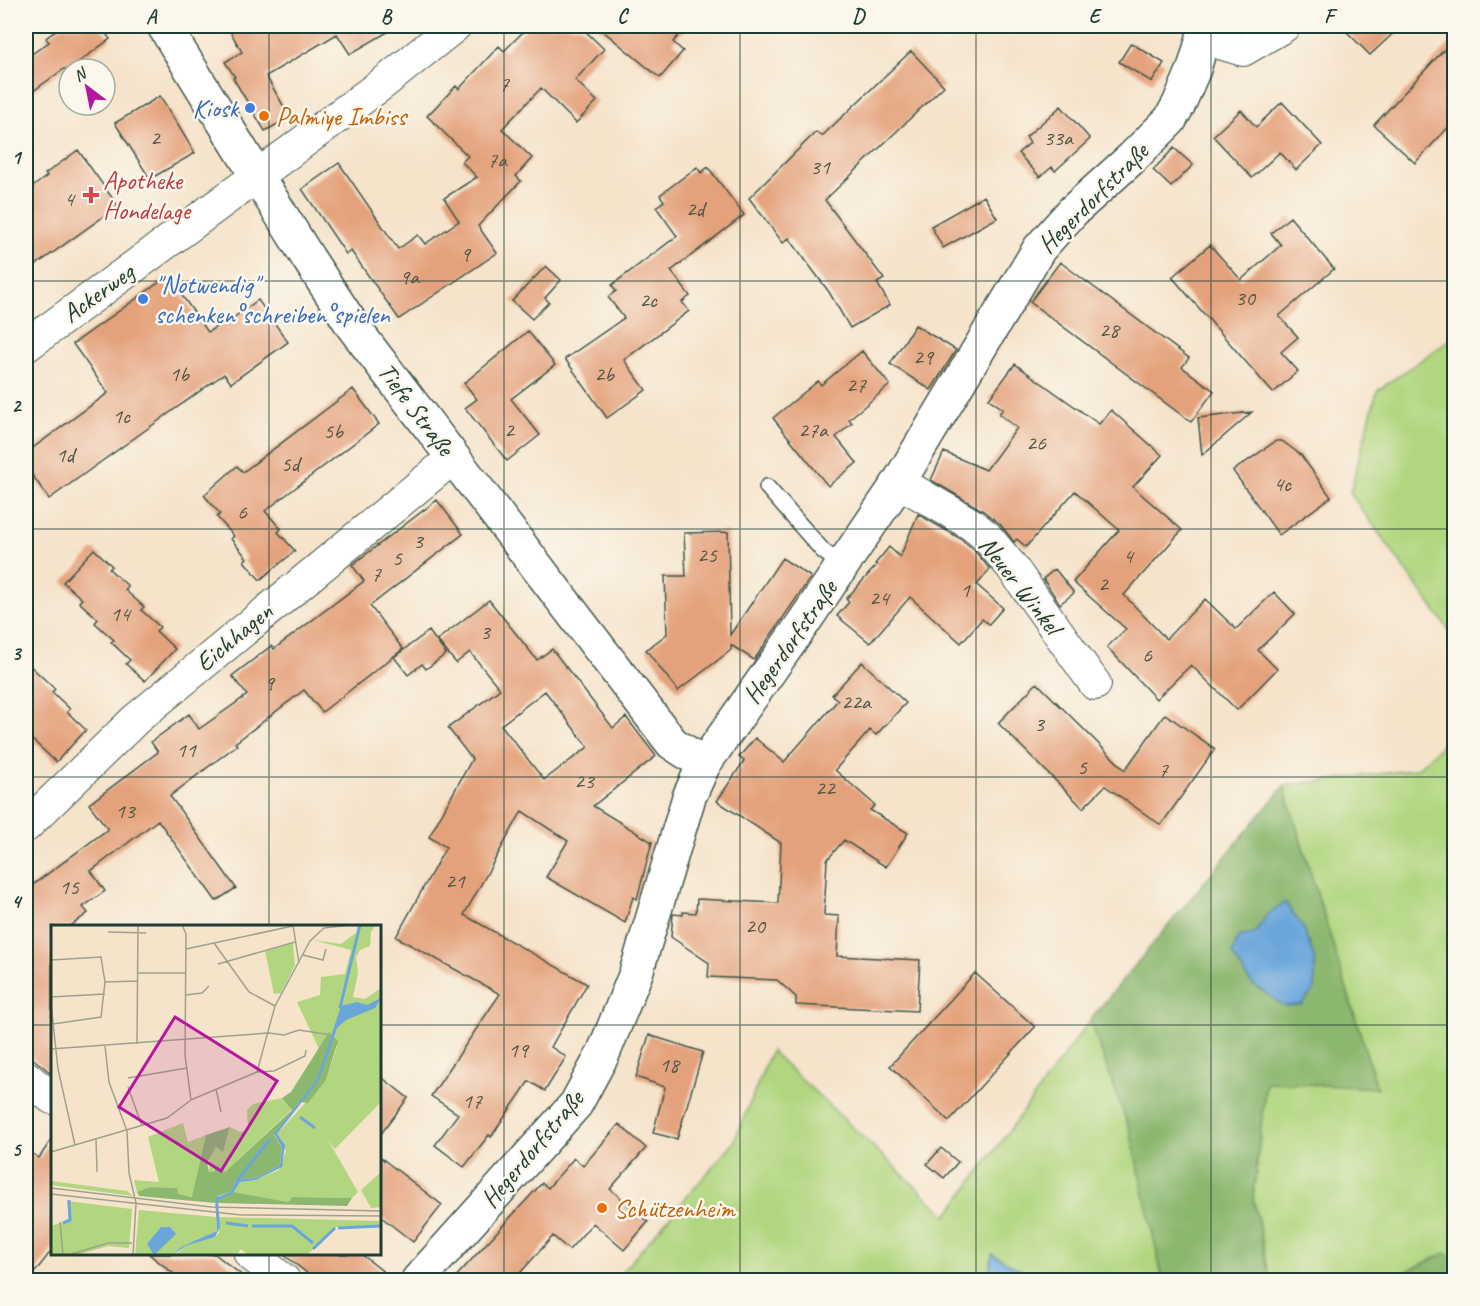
<svg xmlns="http://www.w3.org/2000/svg" width="1480" height="1306" font-family="Caveat,sans-serif">
  <style>
    .green { fill: #b1d67f; stroke: #688a5a; stroke-width: 1.5 }
    .forest { fill: #8cb76e; stroke: #567a51; stroke-width: 1.5 }
    .water { fill: #6ba6db; stroke: #457288; stroke-width: 1.5 }
    .building { fill: #e4a27b; fill-rule: evenodd }
    .lines { fill: none; stroke-linecap: round; stroke-linejoin: round }
    .service-casing { stroke: #3f564a; stroke-width: 18 }
    .minor-casing { stroke: #3f564a; stroke-width: 34 }
    .tertiary-casing { stroke: #3f564a; stroke-width: 36 }
    .secondary-casing { stroke: #3f564a; stroke-width: 36 }
    .service { stroke: #fff; stroke-width: 15 }
    .minor { stroke: #fff; stroke-width: 32 }
    .tertiary { stroke: #fff; stroke-width: 33 }
    .secondary { stroke: #fff; stroke-width: 33 }
    .grid { fill: none; stroke: #1f3d34; stroke-width: 1.5; stroke-opacity: 0.55 }
    .shop-dot { fill: #3f7fe0; stroke: #fbf7ec; stroke-width: 2 }
    .food-dot { fill: #e8710a; stroke: #fbf7ec; stroke-width: 2 }
    .health-dot { fill: #e0444e; stroke: #fbf7ec; stroke-width: 2 }
    .labels { text-anchor: middle; dominant-baseline: central; stroke-width: 5; stroke-linejoin: round; paint-order: stroke }
    .number-label { font-size: 22px; fill: #505646 }
    .shop-label { font-size: 26px; fill: #366cbe; stroke: #fbf7ec; text-anchor: end }
    .food-label { font-size: 26px; fill: #c56008; stroke: #fbf7ec; text-anchor: start }
    .health-label { font-size: 26px; fill: #be3a42; stroke: #fbf7ec; text-anchor: start }
    .street-label { font-size: 26px; fill: #1f3d34; stroke: #fbf7ec }
    .inset-river { fill: none; stroke: #6ba6db; stroke-width: 3 }
    .inset-road { fill: none; stroke: #9fa18e; stroke-width: 1.5 }
    .view { fill: #b5179e; fill-opacity: 0.15; stroke: #b5179e; stroke-width: 3 }
    .inset-edge { fill: none; stroke: #1f3d34; stroke-width: 3 }
    .neatline { fill: none; stroke: #1f3d34; stroke-width: 2 }
    .grid-label { font-size: 20px; text-anchor: middle; font-weight: bold; fill: #1f3d34 }
  </style>
  <rect width="100%" height="100%" fill="#fbf7ec"/>
  <filter id="ink" filterUnits="userSpaceOnUse"><feTurbulence type="fractalNoise" baseFrequency=".0167" numOctaves="2"/><feDisplacementMap in="SourceGraphic" scale="12" xChannelSelector="R" yChannelSelector="G"/><feConvolveMatrix kernelMatrix="1 2 1 2 8 2 1 2 1" color-interpolation-filters="sRGB"/></filter>
  <filter id="wash" filterUnits="userSpaceOnUse"><feTurbulence type="fractalNoise" baseFrequency=".008" numOctaves="4" result="noise"/><feDisplacementMap in="SourceGraphic" scale="24" xChannelSelector="R" yChannelSelector="G"/><feGaussianBlur stdDeviation="1.35" result="paint"/><feColorMatrix in="noise" values="0 0 0 0 0 0 0 0 0 0 0 0 0 0 0 0 0 1.4 0 .05"/><feComposite in="paint" operator="in"/></filter>
  <g filter="url(#wash)">
    <rect width="100%" height="100%" fill="#f5e3ca"/>
    <path class="green" d="M1454 337V637L1350 493 1377 391Z
      M1454 733V1257L1446 1253 1403 1273V1280H1270L1253 1198 1266 1081 1377 1088 1284 786 1417 769Z
      M1090 1020 1131 1134 1163 1280H615L734 1142 771 1051 947 1216Z"/>
    <path class="forest" d="M1284 786 1377 1088 1266 1082 1253 1198 1270 1280H1163L1131 1134 1090 1020Z
      M1446 1253 1454 1257V1280H1403V1273Z"/>
    <path class="water" d="M1285 902 1304 929 1315 960V989L1301 1005 1284 1006 1251 983 1232 954 1238 937 1255 933 1266 916Z
      M992 1254 1021 1270 1027 1280H988Z"/>
    <g id="blocks">
      <path class="building" d="M62 26H100L110 39 69 69H64L26 96V58L49 42 46 38Z
        M227 26H398L350 54 337 34 266 76 290 117 265 131 233 78 235 77 225 62 242 52Z
        M529 26H580L604 49 575 80 597 101 576 123 541 88 502 129 532 158 516 176 521 181 478 226 497 253 399 319 351 251 346 254 302 189 339 163 398 249 418 235 425 244 459 221 444 198 477 177 462 162 468 156 427 116 456 86 459 89 499 46 504 51Z
        M597 26H687L673 42 683 51 660 78Z
        M1341 26H1401L1370 55Z
        M1455 38V120L1415 163 1374 125Z
        M1131 43 1164 63 1152 82 1119 62Z
        M911 51 944 86 825 200 884 279 877 283 890 305 850 328 829 292 789 238 783 243 749 198 816 132 822 136Z
        M160 96 195 153 150 179 115 123Z
        M1282 102 1322 145 1296 170 1280 152 1252 178 1213 136 1241 110 1256 127Z
        M1061 106 1090 139 1055 171 1052 167 1040 177 1018 153 1030 143 1026 137Z
        M1174 148 1193 165 1171 187 1153 170Z
        M78 150 118 206 26 272V192L47 176 45 174Z
        M697 167 701 173 708 167 744 215 671 271 690 296 682 302 689 311 624 360 646 390 607 418 565 359 624 318 608 297 616 291 612 285 677 236 656 207 664 201 660 195Z
        M984 196 997 218 943 248 931 226Z
        M1290 217 1334 269 1279 316 1298 337 1281 352 1298 371 1273 393 1172 277 1210 245 1241 280 1281 245 1271 233Z
        M1060 262 1189 358 1182 367 1214 391 1191 422 1030 302Z
        M546 266 561 280 545 298 549 302 532 319 512 301Z
        M168 276 208 332 225 321 226 323 258 300 288 342 231 383 224 374 49 499 26 466V453L108 393 73 344Z
        M915 325 956 350 931 390 890 364Z
        M528 331 555 365 511 399 540 435 507 461 465 408 477 399 464 383Z
        M862 351 890 385 849 419 852 423 836 437 857 463 828 486 773 418 818 381 821 385Z
        M1015 364 1099 424 1111 410 1162 455 1133 487 1182 530 1124 595 1166 639 1205 599 1236 629 1274 592 1295 614 1258 650 1277 669 1237 710 1191 665 1156 699 1107 647 1126 629 1073 582 1119 530 1075 491 1026 547 1017 539 1014 542 1000 524 982 510 931 480 944 452 986 470 1017 428 999 414 1003 409 989 399Z
        M353 389 379 424 265 511 281 529 278 532 295 551 260 580 244 561 247 558 231 539 234 536 217 517 220 514 204 495 237 466 243 472Z
        M1252 412 1202 455 1198 418Z
        M1276 441H1282L1301 455 1331 497 1279 535 1233 471Z
        M437 500 463 534 370 606 403 649 322 712 304 690 235 743 237 745 170 796 236 888 216 901 158 820 91 871 105 891 83 907 88 913 69 927H52V1074L26 1053V890L108 829 89 804 158 752 151 742 189 714 199 729 247 695 232 676 271 646 274 649 364 581 352 565Z
        M918 514 961 539 973 549 990 569 977 585 1003 608 989 624 982 619 961 643 910 597 870 643 837 616 849 602 846 599 877 565 875 564 889 547 900 557Z
        M728 532 730 635 782 558 811 577 754 660 731 645V650L678 691 646 650 667 634 665 576H686L684 533Z
        M94 549 112 566 109 569 128 586 125 590 144 607 141 610 160 627 156 631 175 649 145 681 126 664 130 660 111 642 114 640 95 623 98 619 79 602 82 599 63 582Z
        M1055 569 1074 593 1060 604 1043 579Z
        M489 600 537 660 552 649 613 728 626 717 656 756 593 806 652 842 637 899 633 897 625 923 546 877 568 841 522 811 464 915 587 984 551 1047 566 1057 545 1091 529 1081 491 1137 489 1135 464 1167 435 1145 458 1114 431 1096 500 994 396 937 446 847 429 837 472 759 448 728 500 689 470 652 456 663 437 640ZM545 691 588 747 544 780 501 725Z
        M429 631 446 654 426 669 422 664 408 675 394 657Z
        M26 662 55 689 52 692 70 709 67 712 86 730 56 762 26 734Z
        M862 662 906 703 876 735 870 730 835 770 875 805 870 810 908 833 886 867 844 840 827 860 824 915 839 916 837 956 920 960 917 1011 796 1005V997L777 980 708 977 709 963 671 937 673 914 683 915V912L696 913 697 899 778 903 781 843 717 801 744 761 739 757 755 738 784 762 838 700 832 695Z
        M1037 683 1125 770 1165 714 1215 749 1161 825 1105 786 1083 808 998 723Z
        M975 973 1035 1027 949 1121 890 1066Z
        M649 1035 703 1052 677 1139 653 1133 665 1087 636 1077Z
        M380 1076 408 1098 380 1135Z
        M619 1124 646 1148 610 1189 648 1222 624 1250 593 1223 569 1250 553 1236 513 1281H452L542 1183 548 1188 574 1158 583 1166Z
        M52 1139V1250L28 1281H26V1149L39 1158Z
        M941 1148 958 1162 944 1178 927 1164Z
        M380 1157 442 1205 413 1242 380 1216Z
        M149 1254H215L249 1281H183Z
        M283 1254H361L395 1281H317Z"/>
    </g>
  </g>
  <g filter="url(#ink)">
    <use href="#blocks" fill-opacity="0" stroke="#3f564a" stroke-width="1.5"/>
    <g class="lines">
      <defs>
        <path id="service" d="M767 487 823 551 843 566"/>
        <path id="minor" d="M1203 38 1243 50 1284 26
          M26 346 386 81 455 26
          M899 482 971 524 986 536 1011 566 1095 684
          M26 826 136 719 453 458
          M26 1077 52 1098
          M250 1254 284 1280"/>
        <path id="tertiary" d="M418 1280 576 1104 603 1054 636 973 689 797 704 764"/>
        <path id="secondary" d="M164 26 308 258 354 328 672 743 704 764 804 622 899 482 1039 249 1073 211 1132 158 1170 120 1179 104 1194 69 1203 38 1204 26"/>
      </defs>
      <use href="#service" class="service-casing"/>
      <use href="#minor" class="minor-casing"/>
      <use href="#tertiary" class="tertiary-casing"/>
      <use href="#secondary" class="secondary-casing"/>
      <use href="#service" class="service"/>
      <use href="#minor" class="minor"/>
      <use href="#tertiary" class="tertiary"/>
      <use href="#secondary" class="secondary"/>
    </g>
  </g>
  <path class="grid" d="M269 26V926M504 26V1280M740 26V1280M976 26V1280M1211 26V1280M26 281H1454M26 529H1454M26 777H1454M26 1025H52M380 1025H1454M269 1254V1280"/>
  <g class="shop-dot">
    <circle cx="250" cy="108" r="6"/>
    <circle cx="143" cy="299" r="6"/>
  </g>
  <g class="food-dot">
    <circle cx="264" cy="116" r="6"/>
    <circle cx="602" cy="1208" r="6"/>
  </g>
  <path class="health-dot" d="M88 186h6v6h6v6h-6v6h-6v-6h-6v-6h6z"/>
  <g class="labels">
    <g class="number-label">
      <text x="504" y="84">7</text>
      <text x="155" y="138">2</text>
      <text x="1058" y="138">33a</text>
      <text x="497" y="160">7a</text>
      <text x="820" y="167">31</text>
      <text x="69" y="199">4</text>
      <text x="695" y="209">2d</text>
      <text x="465" y="254">9</text>
      <text x="409" y="277">9a</text>
      <text x="1245" y="298">30</text>
      <text x="648" y="300">2c</text>
      <text x="1109" y="330">28</text>
      <text x="923" y="357">29</text>
      <text x="179" y="374">1b</text>
      <text x="604" y="374">2b</text>
      <text x="856" y="385">27</text>
      <text x="121" y="416">1c</text>
      <text x="509" y="430">2</text>
      <text x="813" y="430">27a</text>
      <text x="333" y="431">5b</text>
      <text x="1036" y="443">26</text>
      <text x="65" y="455">1d</text>
      <text x="290" y="464">5d</text>
      <text x="1282" y="484">4c</text>
      <text x="242" y="512">6</text>
      <text x="418" y="541">3</text>
      <text x="707" y="555">25</text>
      <text x="1128" y="556">4</text>
      <text x="397" y="558">5</text>
      <text x="376" y="574">7</text>
      <text x="1103" y="584">2</text>
      <text x="965" y="590">1</text>
      <text x="879" y="598">24</text>
      <text x="120" y="614">14</text>
      <text x="485" y="632">3</text>
      <text x="1147" y="655">6</text>
      <text x="269" y="683">9</text>
      <text x="856" y="702">22a</text>
      <text x="1039" y="724">3</text>
      <text x="186" y="750">11</text>
      <text x="1082" y="767">5</text>
      <text x="1163" y="770">7</text>
      <text x="584" y="781">23</text>
      <text x="825" y="788">22</text>
      <text x="125" y="811">13</text>
      <text x="455" y="881">21</text>
      <text x="69" y="887">15</text>
      <text x="755" y="926">20</text>
      <text x="518" y="1050">19</text>
      <text x="669" y="1065">18</text>
      <text x="472" y="1101">17</text>
    </g>
    <g class="shop-label">
      <text x="238" y="108">Kiosk</text>
      <text x="155" y="284" text-anchor="start">"Notwendig"<tspan x="155" dy="30">schenken°schreiben°spielen</tspan></text>
    </g>
    <g class="food-label">
      <text x="276" y="116">Palmiye Imbiss</text>
      <text x="614" y="1208">Schützenheim</text>
    </g>
    <g class="health-label">
      <text x="103" y="180">Apotheke<tspan x="103" dy="30">Hondelage</tspan></text>
    </g>
    <g class="street-label">
      <text transform="translate(1093 198) rotate(-45)">Hegerdorfstraße</text>
      <text transform="translate(98 293) rotate(-36)">Ackerweg</text>
      <text transform="translate(416 409) rotate(53)">Tiefe Straße</text>
      <text transform="translate(1020 585) rotate(52)">Neuer Winkel</text>
      <text transform="translate(234 637) rotate(-40)">Eichhagen</text>
      <text transform="translate(790 642) rotate(-55)">Hegerdorfstraße</text>
      <text transform="translate(532 1149) rotate(-50)">Hegerdorfstraße</text>
    </g>
  </g>
  <g transform="translate(51 925)">
    <rect width="330" height="330" fill="#f5e3ca"/>
    <path d="M307 0H325L320 7 319 21 309 25 305 32 307 48 302 72 314 74 330 63V177L284 224 277 215 307 267 301 273 243 272 237 277 185 268 182 267 189 257 205 255 228 245 235 226 226 209 275 155 286 122 278 108 268 124 246 77 269 70 270 52 294 49 300 25 262 15 290 19 305 8ZM242 18 244 40 230 68 223 69 214 26ZM231 173 241 184 174 247H158L159 229 165 222 172 226 179 202 189 207 197 205 196 185 202 179ZM132 198 137 217 155 210 142 272 126 269V263L99 262 86 267 83 255 108 257 97 212ZM330 247V282L320 283 310 265ZM0 256 76 266 82 271 0 260ZM16 276 81 284 78 323 57 321 26 330H0V301L18 295ZM88 285 165 292 166 305 162 310 134 320 164 312 168 308V292L330 296V301L285 302 256 330H197L190 324 185 330H125L133 321 122 330H84Z" fill="#b1d67f"/>
    <path d="M278 107 287 116 275 155 257 178 248 177 223 210 231 222 229 240 208 252 186 255 179 267 167 271 164 278 88 271 86 267 99 262 126 263 127 269 141 272 155 210 179 202 172 227 165 222 156 238 158 247H163L166 241 174 247 241 185 231 173 240 167ZM182 267 237 277 242 272 301 273 296 281 167 278V275Z" fill="#8cb76e"/>
    <path d="M330 73 324 83 295 95 286 103 268 155 226 209 234 220 231 242 205 255 189 257 182 268 167 275 169 302 164 312 134 321 122 330 130 322 166 306 164 273 179 267 186 255 208 252 229 240 231 222 223 209 266 154 290 81 306 77 316 80ZM110 302H119L125 309 103 330 96 319Z" fill="#6ba6db"/>
    <path class="inset-river" d="M289 83 309 0M249 192 264 203M186 256 219 214M12 298 19 295 18 275M175 298 197 301M201 301H241L262 318M287 303 330 301M262 324 284 303"/>
    <path class="inset-road" d="M131 0 135 9 134 130 140 175 206 147 224 81 259 16 273 3 300 0M242 0 248 38M57 7 95 8M163 18 198 67 224 81M135 24 242 1M252 30 272 35 275 24M0 35 50 32 54 57 50 92 2 99M167 39 244 17M86 48H135M54 57 86 56M135 70 151 68 158 61M0 72 54 69M0 79 7 144 24 220M86 119 87 0M54 121 58 157 76 206M0 124 218 108 233 110 248 105 280 110M206 147 223 146 254 131 255 125M77 153 136 143M77 162 91 201M165 164 170 187M76 206 78 248 85 278 82 330M45 214 46 247M0 227 116 193 140 175M0 263 160 282 330 286M0 269 190 290 330 291M9 297 12 330M17 330 57 318H81"/>
    <path class="view" d="M124 92 226 156 170 246 68 182Z"/>
    <rect width="330" height="330" class="inset-edge"/>
  </g>
  <rect width="1480" height="1306" fill="none" stroke="#fbf7ec" stroke-width="66"/>
  <g transform="translate(87 87) rotate(328)"><circle r="28" fill="#fbf7ec" stroke="#a3ada2" stroke-width="1.5"/>
  <path d="M0-4.5L10 22L0 15L-10 22Z" fill="#b5179e"/>
  <text y="-9" font-size="16" font-weight="bold" text-anchor="middle" fill="#1f3d34">N</text>
  </g>
  <rect x="33" y="33" width="1414" height="1240" class="neatline"/>
  <g class="grid-label">
    <text x="151" y="23">A</text>
    <text x="386" y="23">B</text>
    <text x="622" y="23">C</text>
    <text x="858" y="23">D</text>
    <text x="1094" y="23">E</text>
    <text x="1329" y="23">F</text>
    <text x="16" y="164">1</text>
    <text x="16" y="412">2</text>
    <text x="16" y="660">3</text>
    <text x="16" y="908">4</text>
    <text x="16" y="1156">5</text>
  </g>
</svg>
